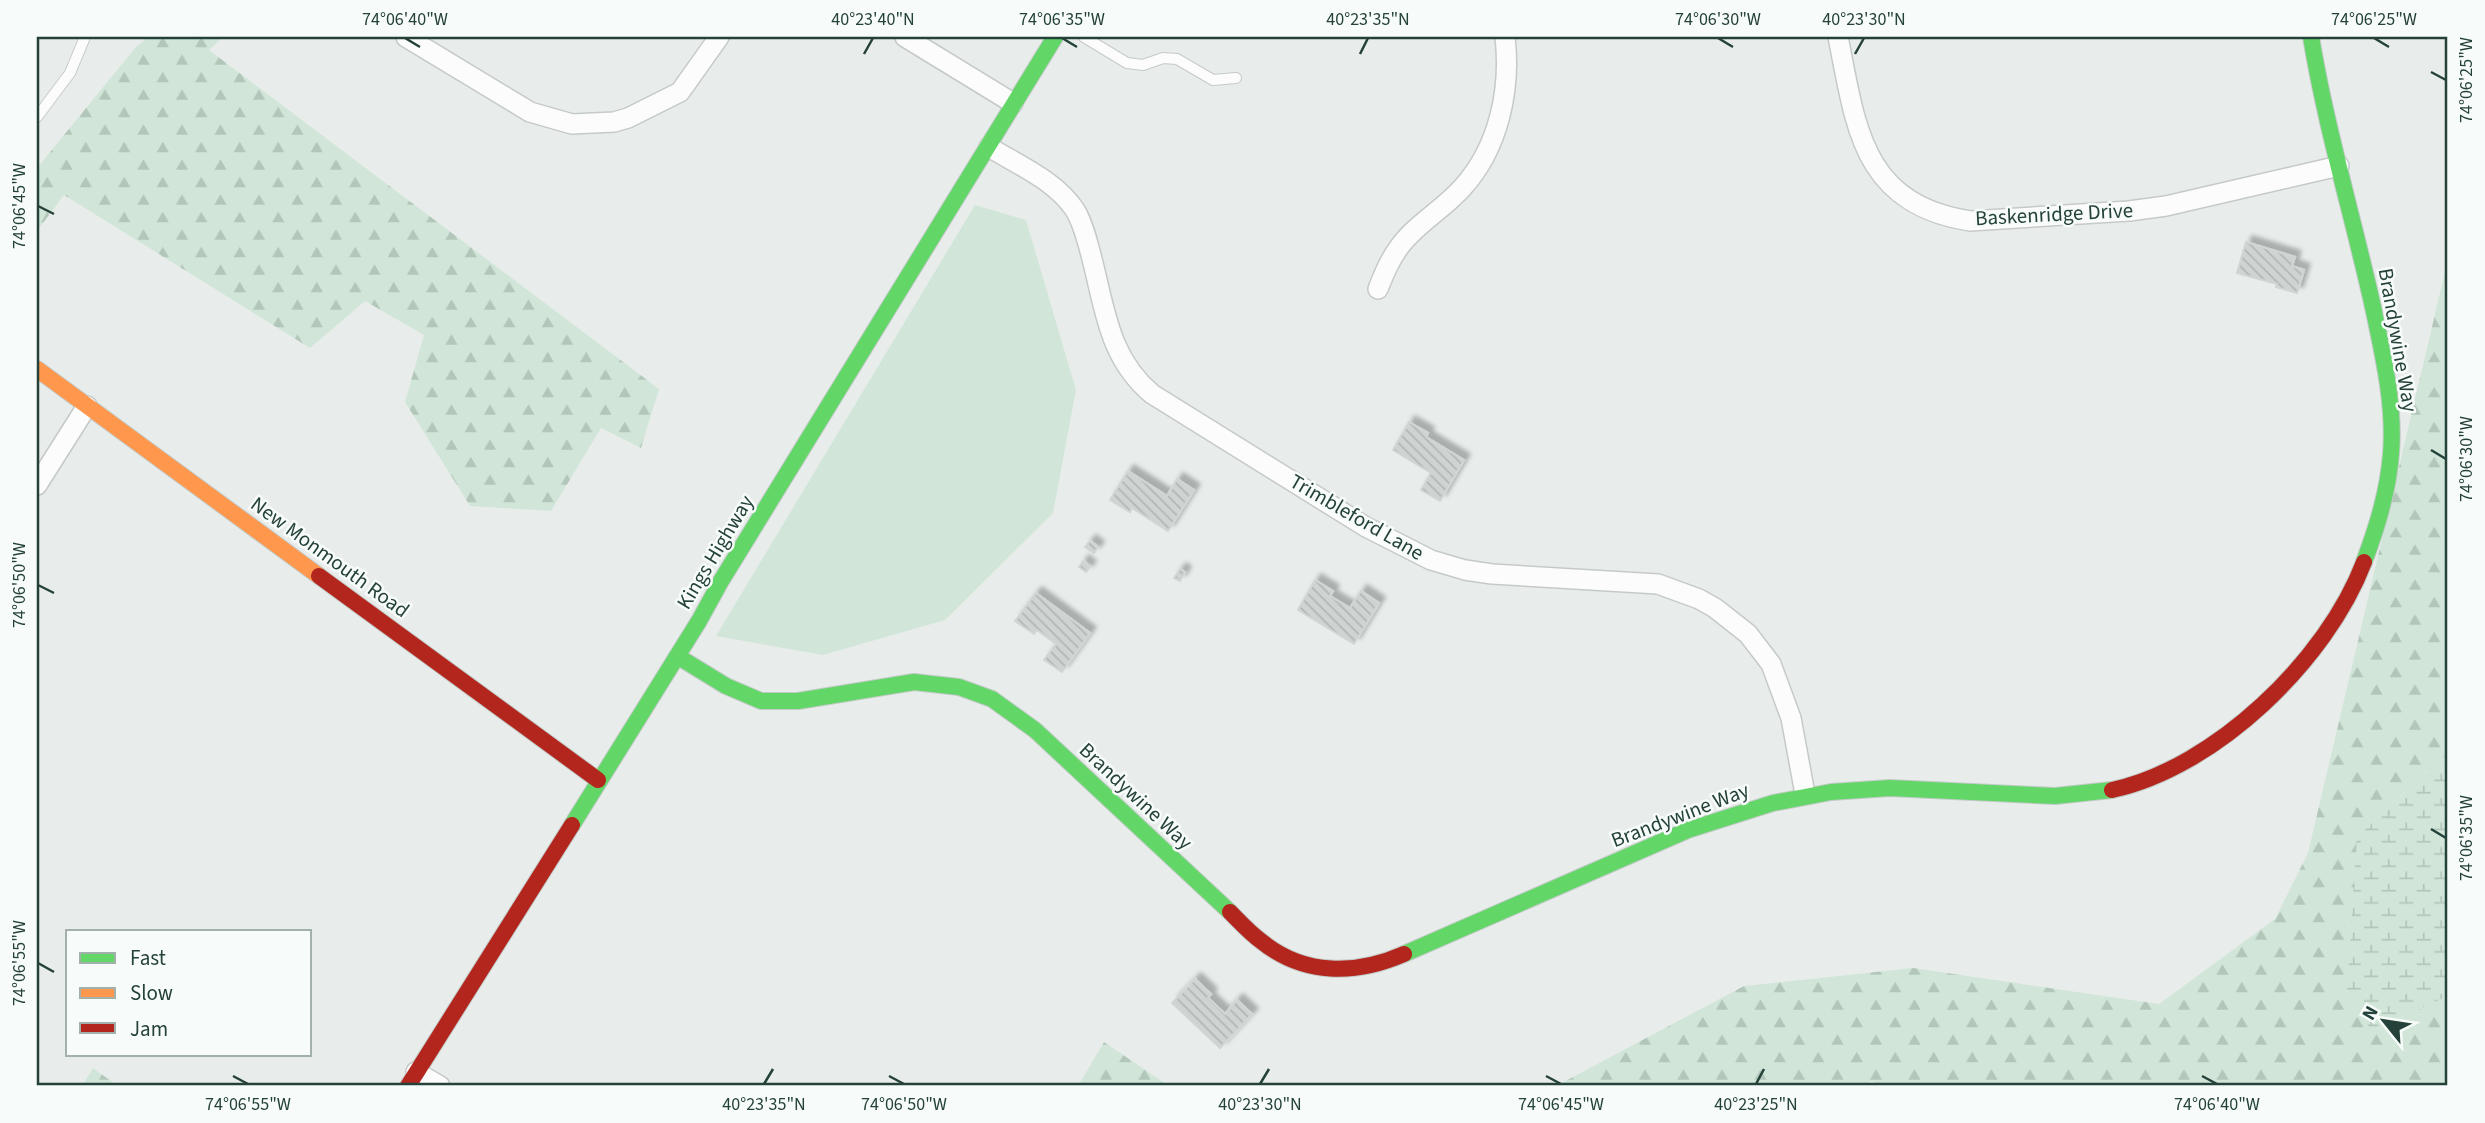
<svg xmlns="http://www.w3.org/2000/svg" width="2485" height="1123" font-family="'Source Sans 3',sans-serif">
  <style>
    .grass { fill: #d1e6d8 }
    .forest { fill: url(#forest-firs) }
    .wetland { fill: url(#wetland-marsh) }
    .building { fill: url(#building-back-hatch); stroke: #d1d6d4; stroke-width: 2; filter: url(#shadow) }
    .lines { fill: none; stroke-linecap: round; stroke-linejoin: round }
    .lane-casing { stroke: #c5cac8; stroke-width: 12 }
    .street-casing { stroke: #c5cac8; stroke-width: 22 }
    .fast-casing { stroke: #c3cbc8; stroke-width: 18 }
    .slow-casing { stroke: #c3cbc8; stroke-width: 18 }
    .jam-casing { stroke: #c3cbc8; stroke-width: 18 }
    .lane { stroke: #fcfcfc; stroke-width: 10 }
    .street { stroke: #fcfcfc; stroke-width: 19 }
    .fast { stroke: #63d668; stroke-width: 16 }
    .slow { stroke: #ff974d; stroke-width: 16 }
    .jam { stroke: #b3261e; stroke-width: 16 }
    .ticks { fill: none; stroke: #24423a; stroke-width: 2.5 }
    .labels { text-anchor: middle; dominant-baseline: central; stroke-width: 5; stroke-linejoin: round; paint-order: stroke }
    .street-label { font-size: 21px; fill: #24423a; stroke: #f7fbf9 }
    .neatline { fill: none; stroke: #24423a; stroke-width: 2.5 }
    .ticks-label { font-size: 18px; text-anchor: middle; fill: #24423a }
  </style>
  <defs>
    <pattern id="forest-firs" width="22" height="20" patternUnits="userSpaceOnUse" patternTransform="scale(1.75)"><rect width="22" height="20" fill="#d1e6d8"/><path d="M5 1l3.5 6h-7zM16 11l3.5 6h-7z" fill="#b3c6ba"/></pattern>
    <pattern id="wetland-marsh" width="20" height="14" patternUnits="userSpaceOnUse" patternTransform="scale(1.75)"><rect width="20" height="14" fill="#d1e6d8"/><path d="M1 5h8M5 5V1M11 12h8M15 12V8" fill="none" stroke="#b3c6ba"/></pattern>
    <pattern id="building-back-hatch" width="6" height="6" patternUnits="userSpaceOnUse" patternTransform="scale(1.75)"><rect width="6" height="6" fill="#cfd4d2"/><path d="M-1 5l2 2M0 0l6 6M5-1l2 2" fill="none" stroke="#b2b7b5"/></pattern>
    <filter id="shadow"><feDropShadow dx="6" dy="-6" stdDeviation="2" flood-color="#0004"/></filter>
  </defs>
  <rect width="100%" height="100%" fill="#e8edeb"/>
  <path class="grass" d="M975 205 1026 220 1076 390 1053 513 945 620 823 655 716 636Z"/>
  <path class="forest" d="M148 37H223L209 50 659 389 641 448 601 428 551 511 470 506 405 402 424 335 365 301 310 348 64 195 37 231V168L136 47Z
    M2448 259V752L2357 837 2372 1031 2448 996V1086H1880L1872 1081 1863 1086H1556L1744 986 1913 968 2159 1004 2275 919 2308 853Z
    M1104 1042 1169 1086H1078Z
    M93 1068 118 1086H82Z"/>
  <path class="wetland" d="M2448 752V996L2372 1031 2347 993 2357 837Z"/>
  <path class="building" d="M2246 242 2295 257 2292 266 2304 270 2297 293 2276 287 2277 284 2237 273Z
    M1409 422 1428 433 1426 437 1464 460 1440 501 1421 490 1431 473 1393 450Z
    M1128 471 1167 496 1177 479 1194 490 1168 531 1132 508 1130 512 1110 500Z
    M1090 541 1098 547 1094 553 1085 547Z
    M1083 561 1090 567 1086 572 1079 567Z
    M1180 569 1185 572 1180 581 1174 578Z
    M1315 580 1333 591 1330 596 1350 608 1361 591 1379 603 1354 644 1298 610Z
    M1036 593 1090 633 1062 672 1044 660 1056 644 1037 630 1034 634 1015 621Z
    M1195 979 1211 994 1208 998 1225 1014 1237 1000 1252 1014 1220 1048 1172 1003Z"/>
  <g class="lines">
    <defs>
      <path id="lane" d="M1084 37 1127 63 1143 65 1163 58 1177 59 1213 80 1236 78
        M37 117 70 73 85 37"/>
      <path id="street" d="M406 37 530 112 572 124 614 122 628 118 680 92 719 37
        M905 37 1013 103
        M1838 37C1856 126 1861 204 1970 221L2129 211 2166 206 2339 166
        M989 147C1018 165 1055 180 1075 210 1083 223 1087 240 1091 255 1105 308 1108 357 1152 394L1366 527 1431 560 1465 570 1492 574 1658 584 1699 599 1715 608 1748 634 1771 664 1791 718 1805 794
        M1378 289C1384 274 1390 259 1400 246 1417 223 1444 209 1463 187 1499 147 1511 89 1505 37
        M37 485 87 406
        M416 1072 440 1086"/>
      <path id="fast" d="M2311 37C2326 128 2353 217 2373 307 2383 355 2395 405 2391 454 2388 492 2377 527 2364 562
        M677 656 726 686 761 701H798L914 682 959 687 992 699 1035 730 1230 912
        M572 825 699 621 721 581 1055 37
        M1404 954 1688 830 1773 803 1831 792 1890 788 2055 796 2112 790"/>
      <path id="slow" d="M37 369 319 576"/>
      <path id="jam" d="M319 576 598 780
        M2112 790C2215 768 2327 660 2364 562
        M1230 912C1240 922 1250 933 1261 941 1304 976 1356 975 1404 954
        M408 1086 572 825"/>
    </defs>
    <use href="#lane" class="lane-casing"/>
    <use href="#street" class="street-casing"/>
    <use href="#fast" class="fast-casing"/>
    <use href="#slow" class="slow-casing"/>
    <use href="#jam" class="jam-casing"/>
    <use href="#lane" class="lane"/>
    <use href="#street" class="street"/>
    <use href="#fast" class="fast"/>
    <use href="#slow" class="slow"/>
    <use href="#jam" class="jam"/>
  </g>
  <path class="ticks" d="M405 38 420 47M1062 38 1077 47M1718 38 1733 47M2374 38 2389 47M864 54 873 38M1360 54 1368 38M1855 54 1864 38M2431 72 2446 80M38 206 54 214M2431 450 2446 459M38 585 54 593M2431 829 2446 838M38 963 54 972M233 1076 248 1084M889 1076 904 1084M1546 1076 1561 1084M2202 1076 2217 1084M764 1084 773 1069M1260 1084 1269 1069M1756 1084 1764 1069"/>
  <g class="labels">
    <g class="street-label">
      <text transform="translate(2054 214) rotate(-3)">Baskenridge Drive</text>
      <text transform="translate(2398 340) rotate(80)">Brandywine Way</text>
      <text transform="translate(1357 517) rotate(30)">Trimbleford Lane</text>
      <text transform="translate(715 552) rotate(-59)">Kings Highway</text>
      <text transform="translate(330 557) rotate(36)">New Monmouth Road</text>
      <text transform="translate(1136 796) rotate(43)">Brandywine Way</text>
      <text transform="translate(1680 815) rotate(-21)">Brandywine Way</text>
    </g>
  </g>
  <rect width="2485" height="1123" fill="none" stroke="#f7fbf9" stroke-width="77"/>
  <rect x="66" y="930" width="245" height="126" fill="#f7fbf9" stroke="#a3b1ad" stroke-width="2"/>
  <rect x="80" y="953" width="35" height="10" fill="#63d668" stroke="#a3b1ad" stroke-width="2"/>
  <text x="130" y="965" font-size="21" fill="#24423a">Fast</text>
  <rect x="80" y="988" width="35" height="10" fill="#ff974d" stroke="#a3b1ad" stroke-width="2"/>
  <text x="130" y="1000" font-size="21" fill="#24423a">Slow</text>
  <rect x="80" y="1023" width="35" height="10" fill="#b3261e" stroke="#a3b1ad" stroke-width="2"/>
  <text x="130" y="1036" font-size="21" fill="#24423a">Jam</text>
  <g transform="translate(2384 1021) rotate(300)" stroke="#f7fbf9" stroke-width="5" paint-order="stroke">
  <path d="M0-5L12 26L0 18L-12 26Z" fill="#24423a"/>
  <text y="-10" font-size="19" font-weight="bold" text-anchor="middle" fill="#24423a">N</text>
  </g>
  <rect x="38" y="38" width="2408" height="1046" class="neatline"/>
  <g class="ticks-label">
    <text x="405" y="25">74°06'40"W</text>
    <text x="873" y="25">40°23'40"N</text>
    <text x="1062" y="25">74°06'35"W</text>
    <text x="1368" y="25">40°23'35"N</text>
    <text x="1718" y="25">74°06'30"W</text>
    <text x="1864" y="25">40°23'30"N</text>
    <text x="2374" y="25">74°06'25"W</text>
    <text transform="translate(2466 80) rotate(-90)" y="6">74°06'25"W</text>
    <text transform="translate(19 206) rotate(-90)" y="6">74°06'45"W</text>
    <text transform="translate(2466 459) rotate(-90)" y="6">74°06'30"W</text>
    <text transform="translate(19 585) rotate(-90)" y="6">74°06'50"W</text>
    <text transform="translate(2466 838) rotate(-90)" y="6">74°06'35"W</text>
    <text transform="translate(19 963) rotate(-90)" y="6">74°06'55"W</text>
    <text x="248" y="1110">74°06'55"W</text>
    <text x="764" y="1110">40°23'35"N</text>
    <text x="904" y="1110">74°06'50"W</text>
    <text x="1260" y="1110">40°23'30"N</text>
    <text x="1561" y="1110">74°06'45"W</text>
    <text x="1756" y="1110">40°23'25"N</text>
    <text x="2217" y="1110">74°06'40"W</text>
  </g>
</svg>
